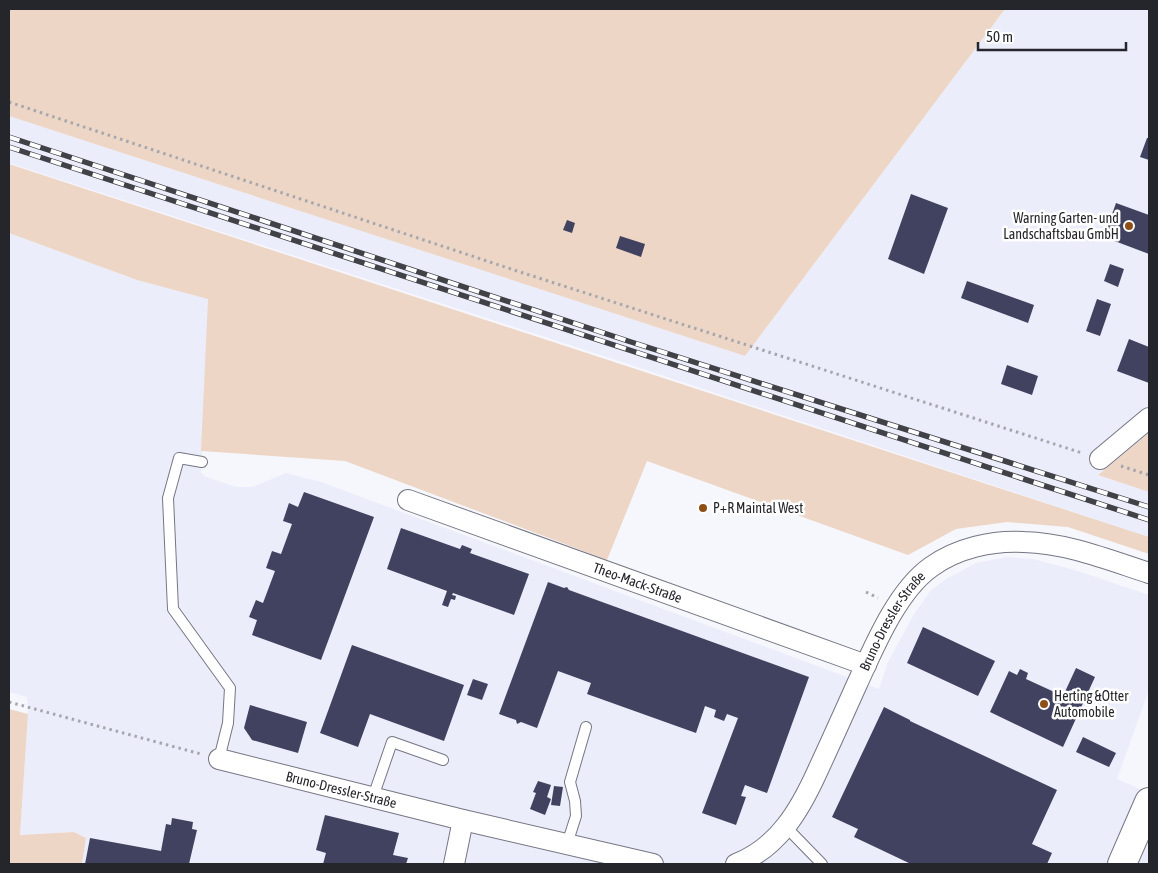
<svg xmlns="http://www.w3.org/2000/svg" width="1158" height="873" font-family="'Asap Condensed',sans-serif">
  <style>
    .built { fill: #ecedfb }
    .green { fill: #edd6c6 }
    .building { fill: #41425f }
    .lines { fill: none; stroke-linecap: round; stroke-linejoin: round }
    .service-casing { stroke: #757684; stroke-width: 12 }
    .minor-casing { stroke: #757684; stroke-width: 22 }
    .primary-casing { stroke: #757684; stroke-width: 30 }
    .path { stroke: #a6a7ad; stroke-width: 3; stroke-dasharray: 2.5 4; stroke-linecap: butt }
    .service { stroke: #fff; stroke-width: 10 }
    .minor { stroke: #fff; stroke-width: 20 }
    .primary { stroke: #fff; stroke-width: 28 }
    .rail-casing { stroke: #414247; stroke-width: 5.5 }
    .rail { stroke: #fff; stroke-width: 4; stroke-dasharray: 11; stroke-linecap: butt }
    .poi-dot { fill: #8e4f16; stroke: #fff; stroke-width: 2 }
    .labels { text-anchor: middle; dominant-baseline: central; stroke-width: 5; stroke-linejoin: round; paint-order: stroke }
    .poi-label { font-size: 14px; fill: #25262b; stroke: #fff; text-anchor: start }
    .street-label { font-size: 14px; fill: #25262b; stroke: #fff }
  </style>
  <rect width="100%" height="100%" fill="#f6f7fd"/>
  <path class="built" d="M1005 9H1149V433L1098 475 1149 492V537L622 362 9 163V116L745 356Z
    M9 233 137 280 209 299 201 472 204 476 236 487H252L286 473 321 482 879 689 888 662 914 614 931 590 946 579 976 563 1007 557 1033 559 1075 570 1149 595V690L1117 779 1149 793V864H82L86 838 74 832 20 835 28 714 27 697 9 692Z"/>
  <path class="green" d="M9 9H1005L745 356 9 116Z
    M9 164 1149 537V554L1068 527 1007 522 956 529 908 555 647 461 607 560 345 461 201 451 208 299 137 280 9 233Z
    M1149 433V492L1098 475Z
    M9 709 28 714 20 835 74 832 86 838 82 864H9Z"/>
  <path class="building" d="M1147 138H1149V160L1140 157Z
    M911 194 948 208 924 274 888 259Z
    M1116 203 1149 215V254L1104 237Z
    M567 220 575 223 572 233 563 230Z
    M620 236 645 244 641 257 616 248Z
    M1110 264 1124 269 1118 287 1104 281Z
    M967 281 1034 305 1028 323 961 298Z
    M1097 299 1111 304 1100 336 1086 331Z
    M1129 339 1149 347V383L1117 371Z
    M1007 365 1038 376 1032 395 1001 384Z
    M304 492 374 517 321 660 252 635 257 620 249 617 256 600 263 603 275 571 266 568 272 551 281 554 292 524 283 521 289 503 298 507Z
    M401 528 460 549 462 545 472 549 470 553 529 574 514 615 453 593 452 595 456 596 455 600 451 599 448 607 442 605 447 591 387 569Z
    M548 582 564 588 567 587 569 590 809 677 767 793 745 785 741 796 746 797 736 825 702 813 738 718 727 714 724 721 714 717 716 710 705 706 696 733 587 694 591 683 558 671 537 728 521 722 517 724 516 720 499 714Z
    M923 627 995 661 978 696 907 663Z
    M352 645 464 685 444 741 370 714 358 747 320 733Z
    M1076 668 1095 677 1063 747 990 712 1009 671 1017 675 1020 669 1028 673 1026 679 1063 696Z
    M473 679 488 684 482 700 467 695Z
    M250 705 307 722 298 753 252 740 244 728Z
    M884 707 910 720V721L1057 790 1032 844 1052 853 1047 864H911L854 837 858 829 832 817Z
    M1083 737 1116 753 1109 767 1076 752Z
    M538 781 551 785 547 797 551 799 545 815 530 809 536 793 533 792Z
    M554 786 563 787 560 806 551 805Z
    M325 815 399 833 393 855 408 858 406 864H323L326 853 316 850Z
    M172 818 193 822 192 829 197 830 189 864H85L90 838 161 851 166 824 171 825Z"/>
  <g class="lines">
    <defs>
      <path id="service" d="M202 462 179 458 168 498 173 609 230 688 228 723 219 759
        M373 797 392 742 443 760
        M786 827 822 864
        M567 844 576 816 575 801 570 782 586 727"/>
      <g id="minor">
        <path d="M1100 459 1149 418"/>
        <path id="s1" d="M408 500 866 665"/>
        <path id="s2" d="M219 759 463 820 653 864"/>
        <path d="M454 864 463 820"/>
        <path id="s3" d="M736 864C778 848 800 810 818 770 831 742 844 713 857 684 874 647 897 591 931 567 957 548 993 540 1024 542 1067 543 1109 560 1149 573"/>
      </g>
      <path id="primary" d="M1122 864 1149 802"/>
    </defs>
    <use href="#service" class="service-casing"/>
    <use href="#minor" class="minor-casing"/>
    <use href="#primary" class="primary-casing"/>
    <path class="path" d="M9 102 514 270 1082 453
      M1121 466 1149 475
      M866 592 878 598
      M9 702 201 754"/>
    <use href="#service" class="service"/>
    <use href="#minor" class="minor"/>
    <use href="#primary" class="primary"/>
    <defs>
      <path id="rail" d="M9 137 628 341 1149 507
        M9 147 1149 520"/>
    </defs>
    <use href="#rail" class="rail-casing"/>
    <use href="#rail" class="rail"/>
  </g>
  <g class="poi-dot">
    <circle cx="1129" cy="226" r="5"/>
    <circle cx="703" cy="508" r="5"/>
    <circle cx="1044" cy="704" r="5"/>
  </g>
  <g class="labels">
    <g class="poi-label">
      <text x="1119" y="218" text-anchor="end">Warning Garten- und<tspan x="1119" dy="16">Landschaftsbau GmbH</tspan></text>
      <text x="713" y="508">P+R Maintal West</text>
      <text x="1054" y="696">Herting &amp;Otter<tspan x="1054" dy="16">Automobile</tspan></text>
    </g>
    <g class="street-label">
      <text stroke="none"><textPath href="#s1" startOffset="244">Theo-Mack-Straße</textPath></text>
      <text stroke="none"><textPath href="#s3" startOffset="295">Bruno-Dressler-Straße</textPath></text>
      <text stroke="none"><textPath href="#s2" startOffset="126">Bruno-Dressler-Straße</textPath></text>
    </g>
  </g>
  <rect width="1158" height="873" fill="none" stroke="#25262b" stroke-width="20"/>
  <path d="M978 42v8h148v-8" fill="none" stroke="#25262b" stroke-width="2.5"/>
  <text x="986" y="42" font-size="15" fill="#25262b" stroke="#ffffff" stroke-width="4" paint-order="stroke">50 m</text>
</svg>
